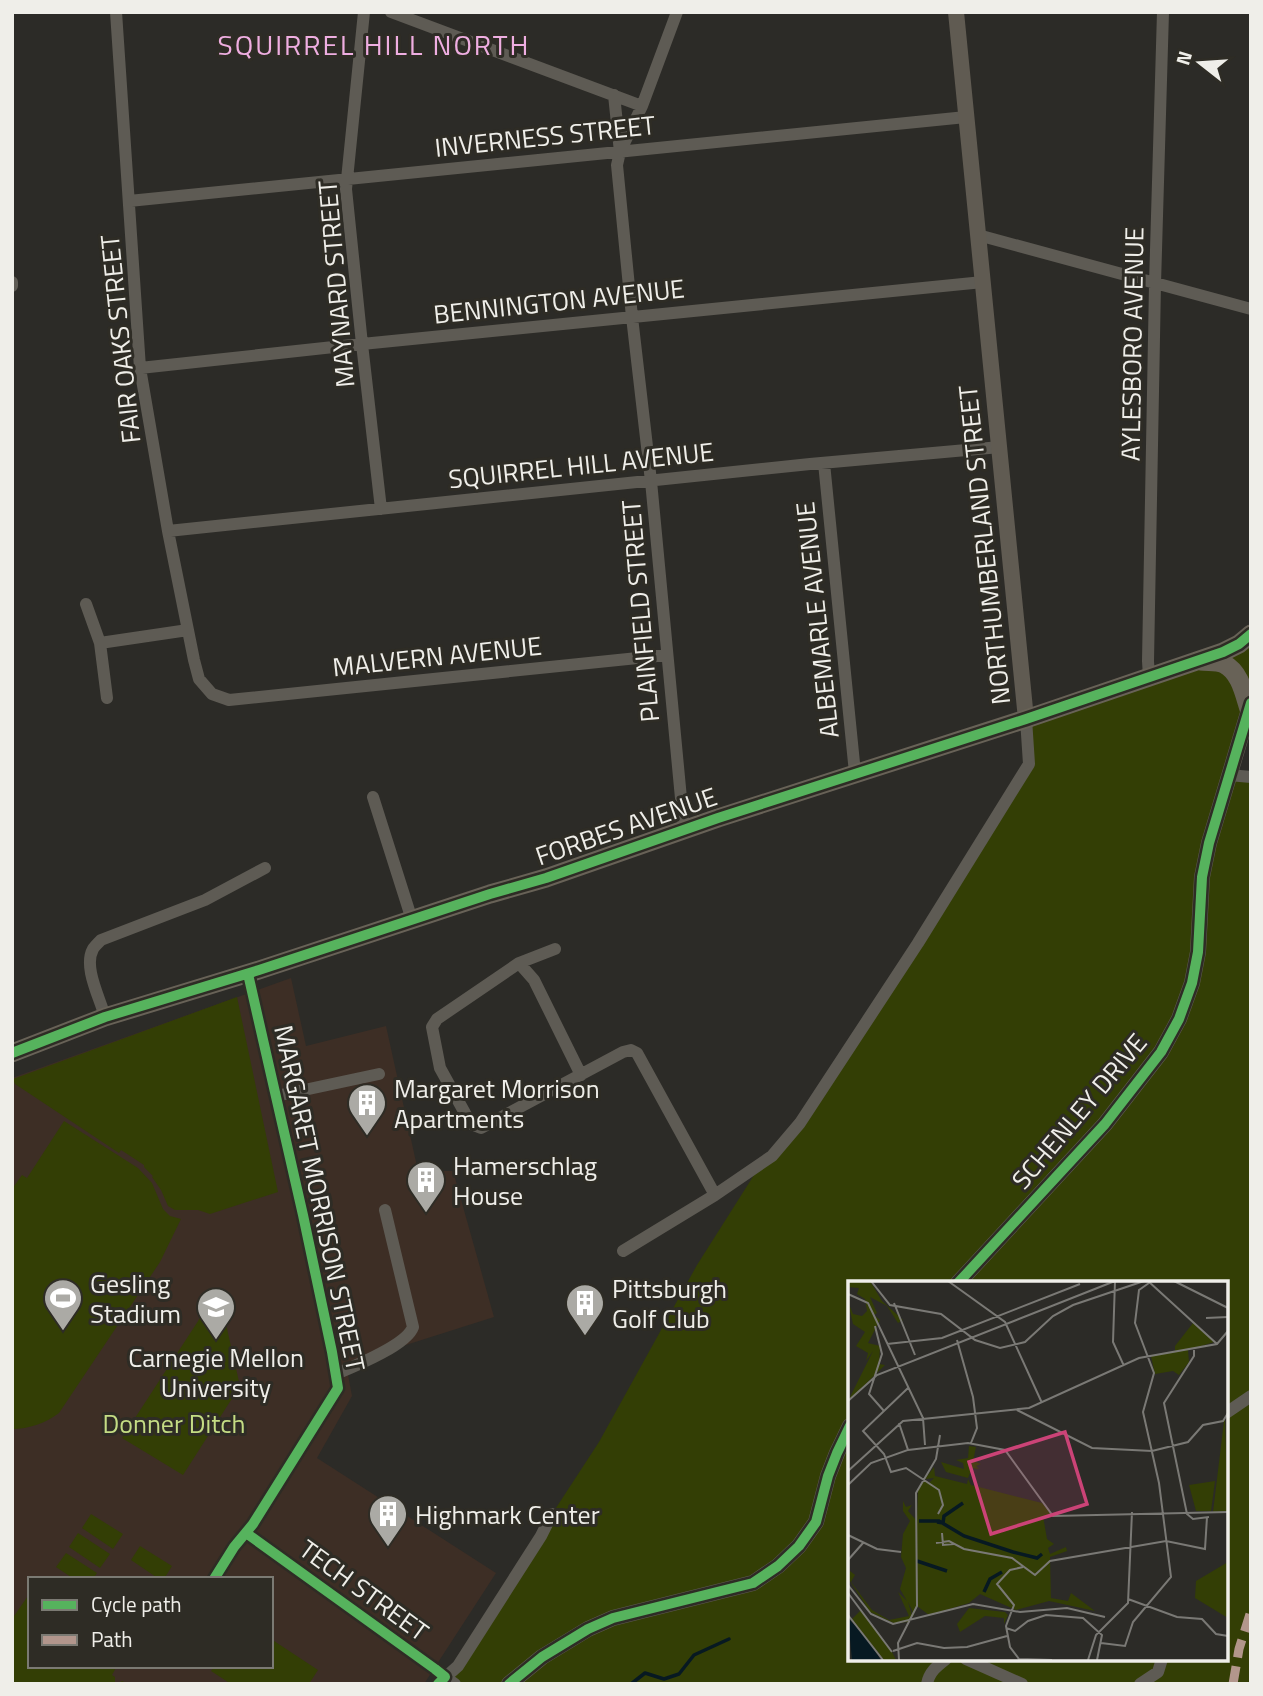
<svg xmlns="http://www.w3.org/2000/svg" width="1263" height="1696" font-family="'Titillium Web',sans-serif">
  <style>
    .education { fill: #3d2e25; fill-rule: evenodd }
    .green { fill: #333e05; fill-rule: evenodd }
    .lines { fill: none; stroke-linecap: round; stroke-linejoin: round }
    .stream { stroke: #071922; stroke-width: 3.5 }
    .street { stroke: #5e5b54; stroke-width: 12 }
    .secondary { stroke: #605b52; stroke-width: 16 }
    .primary { stroke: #686257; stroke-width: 19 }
    .quiet { stroke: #b2968c; stroke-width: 9; stroke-dasharray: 18 9; stroke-linecap: butt }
    .cycleway-casing { stroke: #2e2c25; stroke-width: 15 }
    .cycleway { stroke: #56b35d; stroke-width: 10 }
    .labels { text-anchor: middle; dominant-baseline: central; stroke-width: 6; stroke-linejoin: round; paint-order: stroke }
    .street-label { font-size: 26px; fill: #efeee9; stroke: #2e2c25 }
    .poi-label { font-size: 26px; fill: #efeee9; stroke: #2e2c25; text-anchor: start }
    .park-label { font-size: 26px; fill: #c4dc84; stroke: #2e2c25 }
    .neighbourhood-label { font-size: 28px; letter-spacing: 2px; fill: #efaee1; stroke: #2e2c25 }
    .inset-river { fill: none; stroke: #071922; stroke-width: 3.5 }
    .inset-road { fill: none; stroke: #7a7975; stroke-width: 2 }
    .view { fill: #cb4377; fill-opacity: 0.15; stroke: #cb4377; stroke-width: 3.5 }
    .inset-edge { fill: none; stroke: #efeee9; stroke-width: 3.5 }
  </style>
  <rect width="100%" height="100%" fill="#2c2b27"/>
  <path class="education" d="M291 978 306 1046 386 1026 418 1171H453L494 1317 346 1364 352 1396 317 1458 496 1573 424 1684H12V1078ZM30 1579H271V1666H30Z"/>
  <path class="green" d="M1251 634V703L1229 775 1251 777V1684H441L599 1442 697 1265 766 1156 813 1106 1029 765 1026 719ZM850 1283H1226V1659H850Z
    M237 997 278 1192 210 1214 198 1210H175L168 1206 161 1190 152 1177 153 1176 144 1167V1165L121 1150 119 1153 15 1084 13 1079Z
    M64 1121 138 1168 152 1183 163 1209 170 1216 181 1219 160 1262 59 1413C46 1423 29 1429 12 1429V1189L22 1175 27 1178Z
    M215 1295 220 1298 240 1386 183 1475 122 1438Z
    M91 1514 123 1534 113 1549 82 1528Z
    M78 1533 110 1554 100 1568 69 1547Z
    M140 1546 172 1566 164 1579H159L131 1560Z
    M66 1553 97 1573 93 1579H74L56 1567Z
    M30 1593V1666H117L112 1675 115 1677V1682L119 1683 122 1681 124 1682 122 1684H12V1619Z
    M271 1639 318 1670 309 1684H231L211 1671 215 1666H271Z"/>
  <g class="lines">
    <path class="stream" d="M631 1684 645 1673 664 1679 679 1674 694 1655 729 1639"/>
    <path class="street" d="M116 12 140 368 168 531 194 660 199 679 212 694 229 700 667 655
      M364 12 346 189 362 344 381 509
      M391 12 642 106
      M614 95 620 152 617 165 632 317 651 481 684 830
      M620 152 642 106 677 12
      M129 201 966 117
      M978 235 1251 309
      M12 282V286
      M140 368 352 345 983 282
      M824 463 855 773
      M168 531 810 464 1000 447
      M86 604 100 643 107 698
      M100 643 188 630
      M1149 677 1148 661 1155 284 1163 12
      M1229 775 1251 777
      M373 797 412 920
      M555 949 519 963 437 1019 432 1027 440 1068 471 1124 481 1128 623 1052 631 1050 637 1053 715 1195
      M519 963 534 980 581 1075
      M248 974 303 1215 332 1352 338 1388 275 1490 246 1533 455 1684
      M105 1017C100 998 83 967 93 949 94 947 100 941 101 940L205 900 265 868
      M276 1096 379 1074
      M623 1251 715 1195 772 1156 800 1123 918 943 1029 764 1026 719
      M336 1374C355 1366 407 1345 413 1327L385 1210
      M1226 1413 1251 1396
      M966 1659 1022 1684
      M438 1684 458 1666 541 1536 552 1514
      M927 1684C929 1672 937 1666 946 1659
      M1140 1684 1158 1672 1162 1659"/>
    <path class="secondary" d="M956 12 1026 719
      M958 1283 1105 1124 1161 1052 1179 1019 1192 983 1198 952 1202 877 1209 843 1251 703
      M509 1684 542 1657 588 1629 613 1618 753 1583 778 1566 799 1546 816 1522 828 1476 837 1453 850 1426"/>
    <path class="primary" d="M1201 661C1208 662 1218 661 1224 664 1240 672 1244 693 1249 709
      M12 1053 105 1017 259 970 490 894 546 878 718 818 1026 719 1223 652 1239 644 1251 634"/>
    <path class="quiet" d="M1233 1684 1239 1649 1251 1611"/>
    <defs>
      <path id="cycleway" d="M12 1053 105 1017 259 970 490 894 546 878 718 818 1026 719 1223 652 1239 644 1251 634
        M958 1283 1105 1124 1161 1052 1179 1019 1192 983 1198 952 1202 877 1209 843 1251 703
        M246 1533 435 1669 445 1677 438 1684
        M214 1579 234 1547 253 1524 338 1388 332 1352 303 1215 248 974
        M509 1684 542 1657 588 1629 613 1618 753 1583 778 1566 799 1546 816 1522 828 1476 837 1453 850 1426"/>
    </defs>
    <use href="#cycleway" class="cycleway-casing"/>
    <use href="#cycleway" class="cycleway"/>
  </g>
  <defs>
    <symbol id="building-pin" viewBox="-11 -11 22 30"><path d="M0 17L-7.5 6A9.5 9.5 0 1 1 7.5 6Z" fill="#abaaa5" stroke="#2e2c25"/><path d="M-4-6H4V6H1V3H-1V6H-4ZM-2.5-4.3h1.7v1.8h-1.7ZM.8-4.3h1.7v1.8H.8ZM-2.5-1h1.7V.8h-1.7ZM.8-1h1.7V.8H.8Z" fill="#fff"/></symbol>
    <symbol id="stadium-pin" viewBox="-11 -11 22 30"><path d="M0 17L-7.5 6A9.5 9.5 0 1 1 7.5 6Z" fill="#abaaa5" stroke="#2e2c25"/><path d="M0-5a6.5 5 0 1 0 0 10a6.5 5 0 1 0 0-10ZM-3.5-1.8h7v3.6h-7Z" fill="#fff"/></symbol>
    <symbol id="university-pin" viewBox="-11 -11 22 30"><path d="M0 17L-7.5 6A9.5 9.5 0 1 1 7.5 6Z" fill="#abaaa5" stroke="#2e2c25"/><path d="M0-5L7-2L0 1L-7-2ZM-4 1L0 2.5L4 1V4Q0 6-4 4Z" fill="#fff"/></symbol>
  </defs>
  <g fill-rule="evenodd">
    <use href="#building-pin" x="345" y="1081" width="44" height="60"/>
    <use href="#building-pin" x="404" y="1158" width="44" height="60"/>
    <use href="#stadium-pin" x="41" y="1276" width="44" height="60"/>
    <use href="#building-pin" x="563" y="1281" width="44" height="60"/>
    <use href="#university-pin" x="194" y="1285" width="44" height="60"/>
    <use href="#building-pin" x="366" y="1492" width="44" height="60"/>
  </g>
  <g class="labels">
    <g class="street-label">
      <text transform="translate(545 136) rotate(-6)">INVERNESS STREET</text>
      <text transform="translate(336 284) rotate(-95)">MAYNARD STREET</text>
      <text transform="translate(559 301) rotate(-6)">BENNINGTON AVENUE</text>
      <text transform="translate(120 339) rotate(-96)">FAIR OAKS STREET</text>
      <text transform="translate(1132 344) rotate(-89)">AYLESBORO AVENUE</text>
      <text transform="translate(581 465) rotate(-6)">SQUIRREL HILL AVENUE</text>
      <text transform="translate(984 545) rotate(-96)">NORTHUMBERLAND STREET</text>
      <text transform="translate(640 611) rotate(-95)">PLAINFIELD STREET</text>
      <text transform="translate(817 620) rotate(-96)">ALBEMARLE AVENUE</text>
      <text transform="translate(437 656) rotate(-6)">MALVERN AVENUE</text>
      <text transform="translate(626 826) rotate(-19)">FORBES AVENUE</text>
      <text transform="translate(1079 1111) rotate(-50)">SCHENLEY DRIVE</text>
      <text transform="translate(320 1198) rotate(78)">MARGARET MORRISON STREET</text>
      <text transform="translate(364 1590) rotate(36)">TECH STREET</text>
    </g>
    <g class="poi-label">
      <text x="394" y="1088">Margaret Morrison<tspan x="394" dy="30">Apartments</tspan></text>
      <text x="453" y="1165">Hamerschlag<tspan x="453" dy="30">House</tspan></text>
      <text x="90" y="1283">Gesling<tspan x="90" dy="30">Stadium</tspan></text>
      <text x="612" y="1288">Pittsburgh<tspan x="612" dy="30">Golf Club</tspan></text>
      <text x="216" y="1357" text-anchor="middle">Carnegie Mellon<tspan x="216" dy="30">University</tspan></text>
      <text x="415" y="1514">Highmark Center</text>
    </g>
    <g class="park-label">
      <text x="174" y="1423">Donner Ditch</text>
    </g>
    <g class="neighbourhood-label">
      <text x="374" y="44">SQUIRREL HILL NORTH</text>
    </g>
  </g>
  <g transform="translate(848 1281)">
    <rect width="380" height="380" fill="#2c2b27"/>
    <path d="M0 0H22L34 20 55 39 50 42 39 25 22 16 29 32 26 34 32 39 20 62 32 65 31 83 37 84 0 120 25 70 18 80 20 72 8 65 17 51 5 43 0 21 5 33 14 35 19 30 17 18 9 13 11 7 0 6ZM345 42 366 61 340 69 341 81 331 94 325 90 307 93 303 75 327 71V65ZM377 138 380 230 365 231 376 140ZM121 165 128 166 125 180 133 183 128 185 131 188 124 187 120 197 98 191 93 181 116 188 115 182 108 179 120 177ZM86 186 87 195 119 203 120 198 123 204 194 222 204 234 195 235 199 258 206 263 200 267 202 273 218 266 219 270 202 276 203 317 220 320 223 312 247 330 201 320 168 329 132 313 121 322 81 334 69 325 65 336 64 329 60 321 64 334 60 341 46 342 22 331 0 297 2 290 7 294 3 301 24 329 41 339 61 335 50 311 59 320 52 308 58 287 53 276 55 253 62 240 55 230V220L58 226 64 224 60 230 69 240 70 208 76 199 81 202 86 197 77 198ZM367 200 363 230H348L341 204ZM380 281V337L347 317 348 300ZM121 327 157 331 160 334 156 343V337L137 335 112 351 109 343ZM13 329 44 371 48 379H36L4 338Z" fill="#333e05"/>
    <path d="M0 337 17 355 33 379H4Z" fill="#071922"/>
    <path class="inset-river" d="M71 240H91L116 255 165 271 189 277 194 273M89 241 95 242 96 235 115 222M69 280 99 290M136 311 142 298 154 291"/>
    <path class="inset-road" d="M23 0 42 24 93 33 127 59 152 67 177 61 205 35 225 24 296 0M100 0 157 41 194 122M267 0 265 61 276 85M300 0 369 63M326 0 380 27M0 13 20 22 75 137 77 164M46 22 67 74M358 37 380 36M27 45 34 73 21 113 36 130M109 59 125 116 129 147 123 162M39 63 94 57 232 3M346 67V75L316 122 339 233 345 238 361 236M60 107 15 150 36 173 43 191 58 187 91 209 95 224 90 233M0 120 29 94 267 0M169 129 244 167 304 170 340 161 355 144 375 140 380 132M60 169 120 162 157 169 205 235 380 231M0 190 55 140 181 127 291 77 369 63 380 50M0 204 23 182 60 169 51 142M94 252 95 264 106 263M0 254 29 268 53 271M88 262 101 260 116 268 164 277 187 294 202 280 318 260 357 268 359 236M0 279 15 262M175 286 162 289 149 303 166 324 158 345 162 366 171 378 204 379M0 304 23 333 45 343 125 323 172 331 219 327 257 336M0 312 44 371M280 318 329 336 354 338 368 353 380 355M0 334 35 379M158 347 167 350 180 340 198 334 235 337 254 354 249 379M253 362 277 365 285 341 323 296 311 202 295 131 306 92 287 42 291 9 301 2M45 370 69 362 96 367 119 366 159 355M51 379 50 362 69 325 68 212 88 178 92 154M240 379 248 354 280 322 284 231"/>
    <path class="view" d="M217 151 239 223 143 253 121 181Z"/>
    <rect width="380" height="380" class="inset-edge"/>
  </g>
  <rect width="1263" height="1696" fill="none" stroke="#efeee9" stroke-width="28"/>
  <rect x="28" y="1577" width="245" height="91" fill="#2e2c25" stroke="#7b7a73" stroke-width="2"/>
  <rect x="42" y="1600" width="35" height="10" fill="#56b35d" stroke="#7b7a73" stroke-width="2"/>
  <text x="91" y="1612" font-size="21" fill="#efeee9">Cycle path</text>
  <rect x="42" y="1635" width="35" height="10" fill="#b2968c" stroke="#7b7a73" stroke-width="2"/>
  <text x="91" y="1647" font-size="21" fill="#efeee9">Path</text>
  <g transform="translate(1200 63) rotate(287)" stroke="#2e2c25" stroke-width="5" paint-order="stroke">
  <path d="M0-5L12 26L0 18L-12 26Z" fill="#efeee9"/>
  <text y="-10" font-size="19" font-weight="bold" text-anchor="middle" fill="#efeee9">N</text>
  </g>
</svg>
